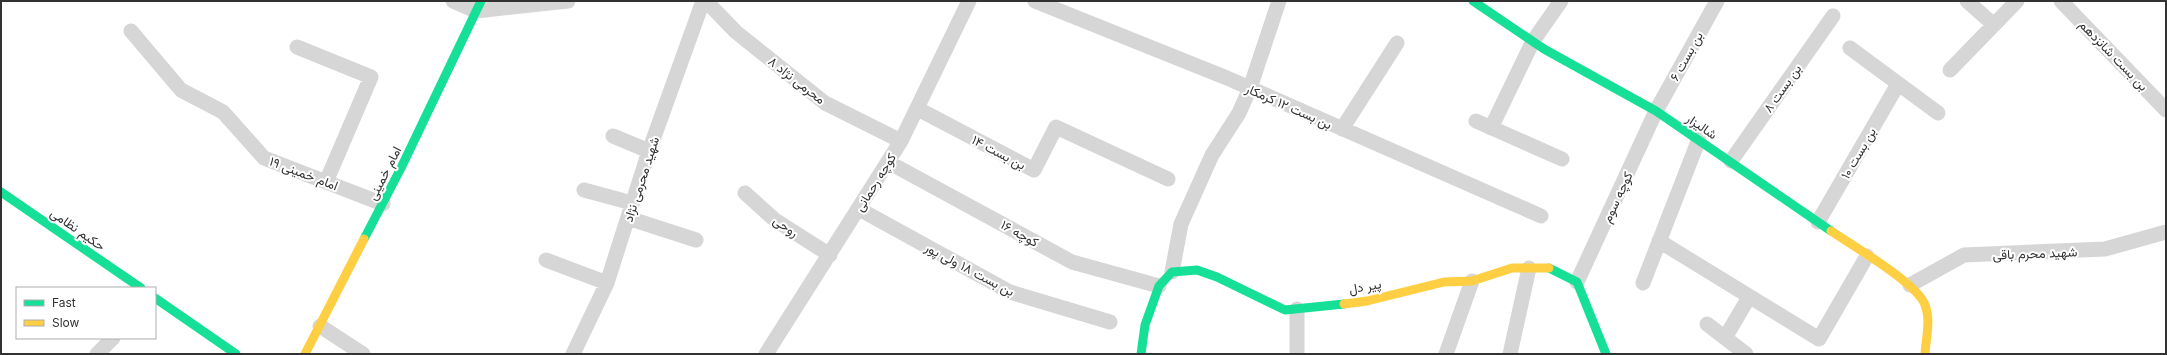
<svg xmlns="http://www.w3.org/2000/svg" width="2167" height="355" font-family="Inter,Vazirmatn,sans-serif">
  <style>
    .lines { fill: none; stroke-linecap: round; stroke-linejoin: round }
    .street { stroke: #d6d6d6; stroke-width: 15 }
    .fast { stroke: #16e098; stroke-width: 9 }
    .slow { stroke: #ffcf43; stroke-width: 9 }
    .labels { text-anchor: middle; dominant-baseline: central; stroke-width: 4; stroke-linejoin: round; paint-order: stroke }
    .street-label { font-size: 13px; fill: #323232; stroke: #fff }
  </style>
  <rect width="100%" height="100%" fill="#fff"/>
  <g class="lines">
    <path class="street" d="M453 1 476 11 568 1
      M706 1 736 32 825 103 901 141
      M1035 1 1227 78 1541 216
      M1967 1 1994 25
      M2061 1 2166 110
      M131 31 181 90 223 112 264 158 383 204
      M297 47 371 77 326 182
      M1850 48 1938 113
      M1950 70 2017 1
      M918 109 1034 170 1056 127 1168 179
      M1476 121 1562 159
      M1491 128 1533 41 1561 1
      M1342 129 1397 43
      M613 136 649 151
      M1731 161 1833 16
      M888 162 1072 262 1159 286
      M584 190 632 203
      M745 193 775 220 830 255
      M859 209 1010 292 1110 322
      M628 218 696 240
      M1818 222 1898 84
      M1659 241 1819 339 1867 256
      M546 260 607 283
      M1172 272 1181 224 1212 155 1239 113 1250 88 1279 1
      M1577 282 1656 111 1717 1
      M1643 283 1699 139
      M1910 285 1964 255 2105 249 2166 232
      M1707 324 1746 354
      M320 326 363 354
      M1725 338 1749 297
      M97 354 113 338
      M573 354 607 283 649 151 703 1
      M766 354 901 141 969 1
      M1297 354V309
      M1446 354 1472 281
      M1510 354 1529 268"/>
    <path class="fast" d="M1473 1 1544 49 1656 111 1831 231
      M1 192 141 288
      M364 239 401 168 481 1
      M1549 268 1577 282 1606 354
      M155 298 236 354
      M1141 354 1145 325 1159 286 1172 272 1197 270 1217 277 1285 310 1344 304"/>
    <path class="slow" d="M1831 231C1852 245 1918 284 1925 305 1931 320 1926 338 1925 354
      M1344 304 1367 301 1444 282 1472 281 1512 268H1549
      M305 354 364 239"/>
  </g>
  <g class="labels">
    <g class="street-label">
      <text transform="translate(2114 55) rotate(46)">بن بست شانزدهم</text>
      <text transform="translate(1686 56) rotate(-61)">بن بست ۶</text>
      <text transform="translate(797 80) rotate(38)">محرمی نژاد ۸</text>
      <text transform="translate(1782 88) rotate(-55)">بن بست ۸</text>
      <text transform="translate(1289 106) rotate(24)">بن بست ۱۲ کرمکار</text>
      <text transform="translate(1702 126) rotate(34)">شالیزار</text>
      <text transform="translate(999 152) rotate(28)">بن بست ۱۴</text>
      <text transform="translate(1858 153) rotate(-60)">بن بست ۱۰</text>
      <text transform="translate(304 173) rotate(21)">امام خمینی ۱۹</text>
      <text transform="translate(384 173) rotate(-63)">امام خمینی</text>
      <text transform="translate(641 179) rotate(-72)">شهید محرمی نژاد</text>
      <text transform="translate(875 182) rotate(-58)">کوچه رحمانی</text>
      <text transform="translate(1617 197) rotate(-65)">کوچه سوم</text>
      <text transform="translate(786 226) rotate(34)">روحی</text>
      <text transform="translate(78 229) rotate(35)">حکیم نظامی</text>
      <text transform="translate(1020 233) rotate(29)">کوچه ۱۶</text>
      <text transform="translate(2035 253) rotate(-2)">شهید محرم باقی</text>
      <text transform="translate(970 269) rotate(28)">بن بست ۱۸ ولی پور</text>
      <text transform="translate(1365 286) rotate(-10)">پیر دل</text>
    </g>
  </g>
  <rect width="2167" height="355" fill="none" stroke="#323232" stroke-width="4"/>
  <rect x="16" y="287" width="140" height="52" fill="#ffffff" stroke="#adadad"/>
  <rect x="24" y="300" width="20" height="6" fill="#16e098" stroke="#adadad"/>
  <text x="52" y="307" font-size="12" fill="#323232">Fast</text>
  <rect x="24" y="320" width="20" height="6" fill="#ffcf43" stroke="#adadad"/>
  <text x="52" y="327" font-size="12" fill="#323232">Slow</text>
</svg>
